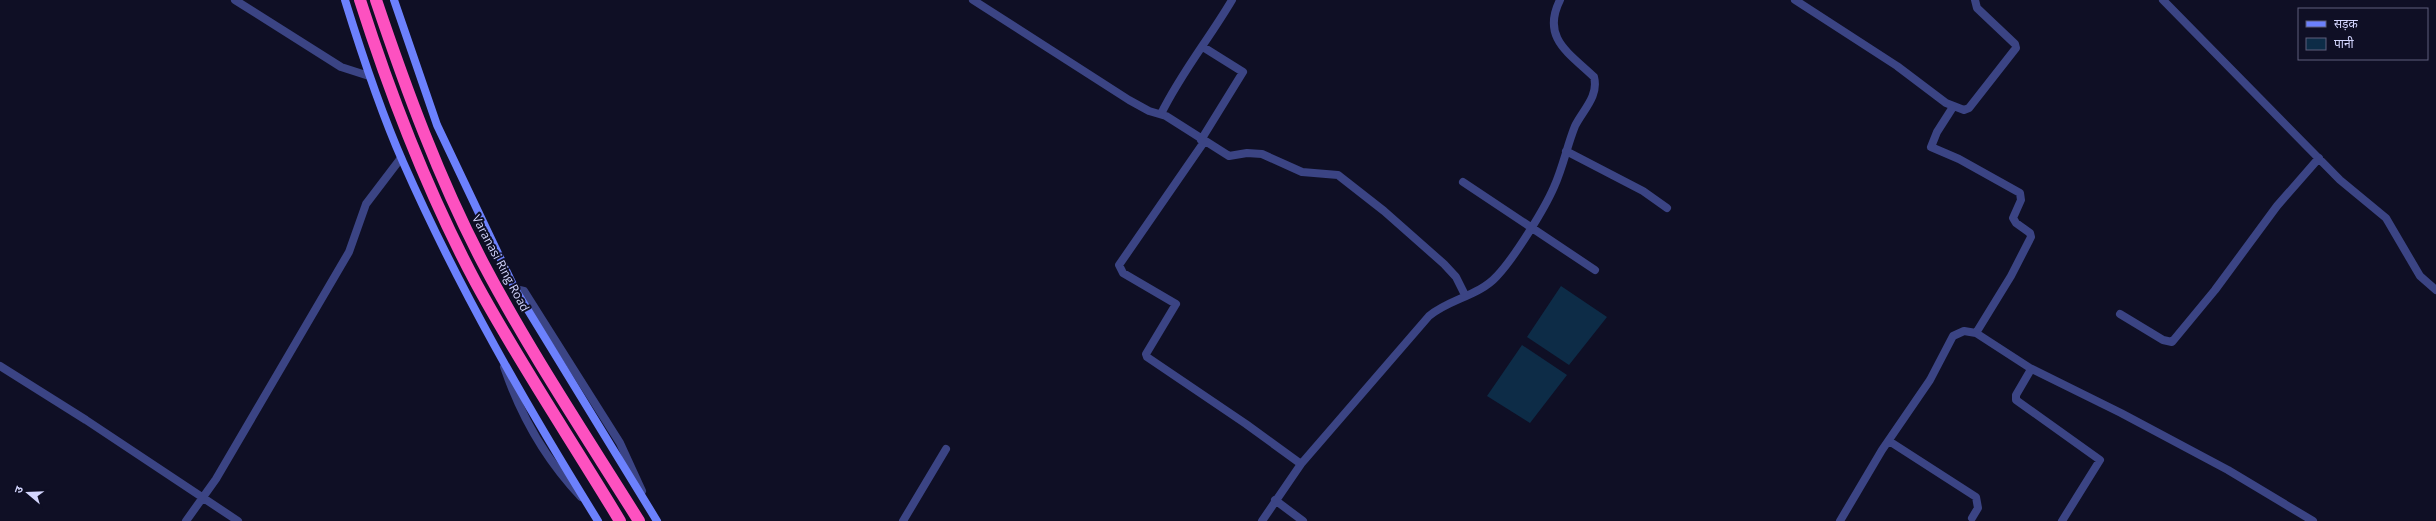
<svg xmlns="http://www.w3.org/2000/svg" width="2436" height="521" font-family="'Open Sans','Noto Sans Devanagari',sans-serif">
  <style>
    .water { fill: #0d2c47 }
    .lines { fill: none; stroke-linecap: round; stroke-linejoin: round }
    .street { stroke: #3b4484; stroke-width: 8 }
    .secondary { stroke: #6c81fd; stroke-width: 8 }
    .highway { stroke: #fd51c0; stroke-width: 12 }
    .labels { text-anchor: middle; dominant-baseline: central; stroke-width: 4; stroke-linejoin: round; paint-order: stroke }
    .street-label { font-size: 12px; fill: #d4d6fe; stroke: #0f0f25 }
  </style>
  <rect width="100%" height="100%" fill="#0f0f25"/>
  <path class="water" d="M1561 286 1607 317 1569 365 1527 337Z
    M1522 345 1567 375 1530 423 1487 396Z"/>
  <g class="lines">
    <path class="street" d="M235 0 341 67 369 76
      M973 0 1129 100 1149 111 1166 116 1229 156 1247 153 1262 154 1302 172 1338 175 1384 211 1444 264 1456 277 1465 295
      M1795 0 1897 66 1946 103 1964 110 1969 108 2016 48 2015 44 1977 8 1975 0
      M2163 0 2340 180 2386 218 2420 276 2436 290
      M1161 114C1181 73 1209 39 1232 0
      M1201 140 1243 72 1203 47
      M1204 142 1119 265 1123 273 1176 304 1146 354 1147 357 1246 424 1301 464
      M1566 151 1643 191 1667 208
      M1463 182 1595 270
      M515 289 524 291 620 443 642 491
      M2120 314 2163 340 2172 342 2215 290 2277 206 2319 158
      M1976 333 2030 368V371L2016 395V400L2100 460 2062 521
      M0 366 86 420 238 521
      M504 367C520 414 546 460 581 497
      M2030 368 2121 413 2228 470 2313 521
      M1889 441 1976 497 1978 508 1972 518
      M1275 500 1303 521
      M186 521 216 479 349 252 366 204 401 158
      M903 521 946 449
      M1262 521 1301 464 1429 316C1449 299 1479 296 1497 276 1514 258 1544 210 1554 187 1563 167 1567 146 1575 126 1583 110 1599 96 1594 77 1569 53 1541 38 1560 0
      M1840 521 1882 450 1930 380 1953 336 1964 331 1976 333 2011 276 2031 237 2030 233 2016 223 2013 218 2021 200 2020 193 1959 159 1931 147 1937 132 1953 107"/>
    <path class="secondary" d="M345 0C362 55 380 110 403 162 458 287 526 405 598 521
      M394 0 437 125 515 289 657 521"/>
    <path class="highway" d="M360 0C391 97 428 193 476 283 520 364 572 441 620 521
      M376 0C406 89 439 179 483 263 530 352 586 436 639 521"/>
  </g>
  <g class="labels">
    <g class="street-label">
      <text transform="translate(501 263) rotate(62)">Varanasi Ring Road</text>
    </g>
  </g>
  <rect x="2298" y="8" width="130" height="52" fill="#0f0f25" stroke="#5e5f7c"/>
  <rect x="2306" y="21" width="20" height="6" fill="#6c81fd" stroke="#5e5f7c"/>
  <text x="2334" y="28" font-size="12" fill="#d4d6fe">सड़क</text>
  <rect x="2306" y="38" width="20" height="12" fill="#0d2c47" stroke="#5e5f7c"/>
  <text x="2334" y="48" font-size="12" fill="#d4d6fe">पानी</text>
  <g transform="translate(28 493) rotate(289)" stroke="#0f0f25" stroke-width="3" paint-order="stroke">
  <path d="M0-3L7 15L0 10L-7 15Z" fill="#d4d6fe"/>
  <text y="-6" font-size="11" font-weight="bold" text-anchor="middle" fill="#d4d6fe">उ</text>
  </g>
</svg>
